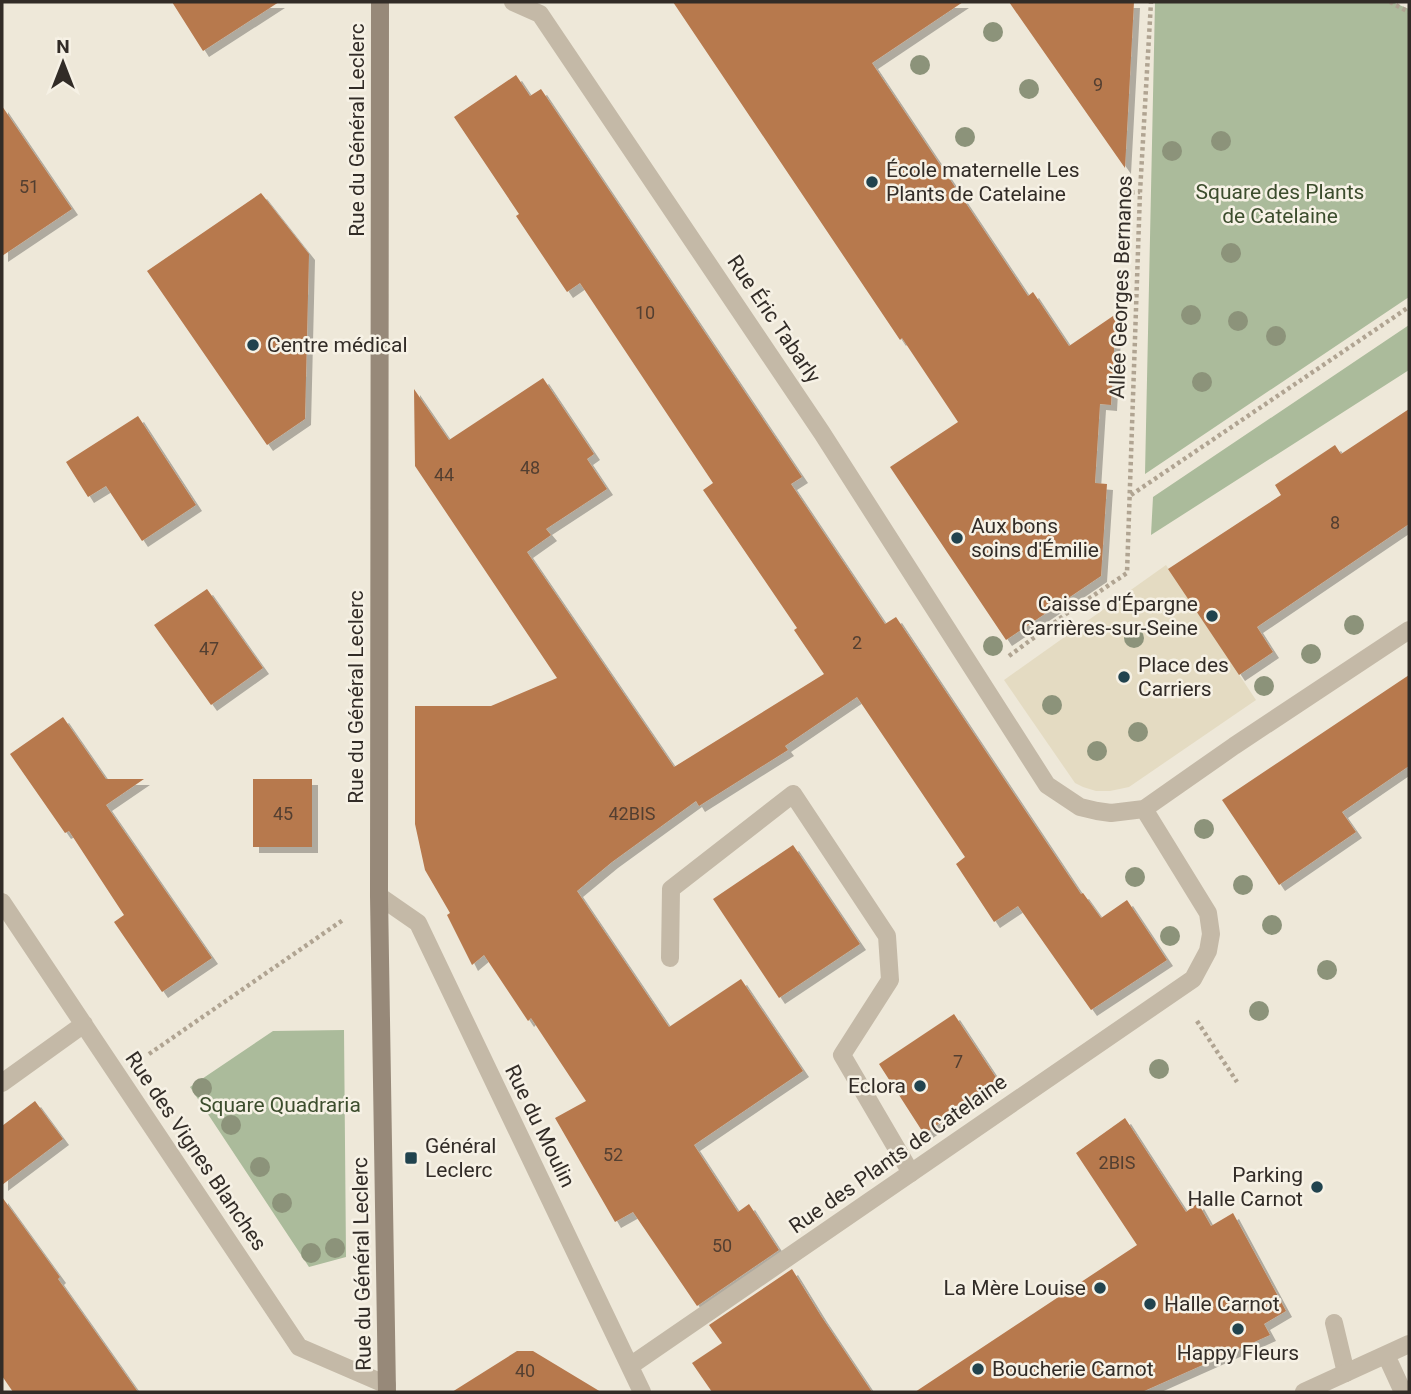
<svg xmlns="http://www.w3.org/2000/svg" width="1411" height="1394" font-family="Roboto,sans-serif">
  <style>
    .green { fill: #abbb9b }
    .plaza { fill: #e4dbc2 }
    .building { fill: #b7794e; filter: url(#shadow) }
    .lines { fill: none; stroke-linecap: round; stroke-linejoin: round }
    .path { stroke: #b0a492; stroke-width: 4.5; stroke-dasharray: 3.5 3.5; stroke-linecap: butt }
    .lane { stroke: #c4b9a7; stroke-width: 18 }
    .street { stroke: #c4b9a7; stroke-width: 18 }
    .secondary { stroke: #978979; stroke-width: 18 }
    .tree { fill: #8c937a }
    .poi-dot { fill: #21434e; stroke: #f6f1e5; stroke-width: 2.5 }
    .labels { text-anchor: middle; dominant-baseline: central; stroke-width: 5; stroke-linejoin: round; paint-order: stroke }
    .number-label { font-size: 18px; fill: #533f31 }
    .street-label { font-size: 21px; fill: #322c27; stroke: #f6f1e5 }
    .poi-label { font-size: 21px; fill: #322c27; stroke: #f6f1e5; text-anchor: start }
    .park-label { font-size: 21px; fill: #3c4d2d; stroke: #f6f1e5 }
  </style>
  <defs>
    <filter id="shadow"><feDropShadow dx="6" dy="6" stdDeviation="0" flood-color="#0004"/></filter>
  </defs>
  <rect width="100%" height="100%" fill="#eee8d9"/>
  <path class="green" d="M1155 2H1392L1409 9V297L1145 474Z
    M1409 325V370L1151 535 1153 497Z
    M344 1030 346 1257 309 1267 190 1087 273 1031Z"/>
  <path class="plaza" d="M1166 565 1256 700 1129 787 1110 791H1096L1083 787 1075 783 1004 680Z"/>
  <path class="building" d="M172 2H279L203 51Z
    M673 2H963L872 63 1028 296 1033 292 1069 346 1116 314 1111 405 1100 404 1095 483 1107 484 1101 576 1006 640 890 467 958 422 902 338 900 340Z
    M1009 2H1134L1125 168Z
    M516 75 530 96 541 89 802 477 791 484 885 624 896 617 1081 894 1083 893 1101 918 1127 900 1167 960 1091 1010 1018 906 994 922 956 864 965 857 857 697 785 746 788 750 699 806 696 801 612 862 577 891 669 1027 741 979 803 1071 694 1145 738 1212 749 1204 779 1250 697 1306 633 1212 615 1222 555 1118 586 1101 531 1018 528 1021 484 955 472 965 447 915 450 913 425 870 415 824V706H491L557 678 415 466 414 389 449 440 543 378 594 454 587 459 607 489 546 529 551 535 527 552 674 767 824 674 794 630 797 628 703 490 713 483 580 283 567 292 516 216 519 214 454 117Z
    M2 106 72 209 2 256Z
    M261 193 309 254 305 419 267 445 147 271Z
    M1409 409V524L1257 627 1273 652 1239 675 1168 569 1281 495 1275 485 1335 445 1341 454Z
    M138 416 196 505 142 541 106 486 88 497 66 462Z
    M207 589 263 668 211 705 154 625Z
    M1409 675V766L1342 812 1356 832 1279 885 1222 800Z
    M63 717 106 779H144L106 805 212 958 162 992 114 922 124 915 69 831 65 833 10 754Z
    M253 779H312V847H253Z
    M793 845 860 944 779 998 713 899Z
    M954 1014 999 1082 924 1134 879 1064Z
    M35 1101 63 1139 2 1185V1126Z
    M1125 1118 1186 1212 1198 1203 1211 1226 1233 1213 1286 1311 1264 1324 1270 1335 1142 1392H915L1137 1245 1076 1153Z
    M2 1197 60 1277 58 1279 138 1392H13L2 1376Z
    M792 1269 821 1316 872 1392H712L692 1363 722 1343 709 1325Z
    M517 1351H533L601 1392H452Z"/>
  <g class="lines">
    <path class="path" d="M1390 2 1409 12
      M1124 193 1140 192
      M1131 495 1409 307
      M1009 656 1066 614 1127 573 1140 192 1151 2
      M1197 1021 1237 1082
      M149 1054 343 920"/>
    <path class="lane" d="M670 958 671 889 793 794 887 936 890 980 842 1055 911 1173
      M1334 1323 1346 1373"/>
    <path class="street" d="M513 2 540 14 822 433 1047 785 1080 807 1097 811 1111 813 1144 809 1234 746 1409 630
      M379 896 418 923 642 1392
      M2 902 299 1347 387 1385
      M2 1083 84 1024
      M1386 1355 1403 1392
      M630 1366 1193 979 1208 951 1211 934 1208 913 1144 809
      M1304 1392 1409 1344"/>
    <path class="secondary" d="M380 2 379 896 387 1392"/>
  </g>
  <g class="tree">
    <circle cx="993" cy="32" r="10"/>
    <circle cx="920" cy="65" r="10"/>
    <circle cx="1029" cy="89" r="10"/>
    <circle cx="965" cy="137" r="10"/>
    <circle cx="1221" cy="141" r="10"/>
    <circle cx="1172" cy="151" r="10"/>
    <circle cx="1231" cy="253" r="10"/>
    <circle cx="1191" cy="315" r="10"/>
    <circle cx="1238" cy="321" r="10"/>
    <circle cx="1276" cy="336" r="10"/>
    <circle cx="1202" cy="382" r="10"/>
    <circle cx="1354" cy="625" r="10"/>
    <circle cx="1134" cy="638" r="10"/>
    <circle cx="993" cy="646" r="10"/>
    <circle cx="1311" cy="654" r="10"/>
    <circle cx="1264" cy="686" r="10"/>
    <circle cx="1052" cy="705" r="10"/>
    <circle cx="1138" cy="732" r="10"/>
    <circle cx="1097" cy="751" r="10"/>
    <circle cx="1204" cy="829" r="10"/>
    <circle cx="1135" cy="877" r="10"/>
    <circle cx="1243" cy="885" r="10"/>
    <circle cx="1272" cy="925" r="10"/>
    <circle cx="1170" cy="936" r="10"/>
    <circle cx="1327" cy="970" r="10"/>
    <circle cx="1259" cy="1011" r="10"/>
    <circle cx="1159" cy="1069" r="10"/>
    <circle cx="202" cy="1088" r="10"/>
    <circle cx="231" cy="1125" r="10"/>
    <circle cx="260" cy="1167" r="10"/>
    <circle cx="282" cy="1203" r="10"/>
    <circle cx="335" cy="1248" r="10"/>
    <circle cx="311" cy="1253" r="10"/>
  </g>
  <g class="poi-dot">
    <circle cx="872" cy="182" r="7"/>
    <circle cx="253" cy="345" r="7"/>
    <circle cx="957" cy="538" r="7"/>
    <circle cx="1212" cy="616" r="7"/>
    <circle cx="1124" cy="677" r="7"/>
    <circle cx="920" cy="1086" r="7"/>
    <rect x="404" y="1151" width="14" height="14" rx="3.5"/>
    <circle cx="1317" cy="1187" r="7"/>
    <circle cx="1100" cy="1288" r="7"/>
    <circle cx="1150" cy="1304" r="7"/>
    <circle cx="1238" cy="1329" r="7"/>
    <circle cx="978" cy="1369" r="7"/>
  </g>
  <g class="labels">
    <g class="number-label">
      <text x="1098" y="84">9</text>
      <text x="29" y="186">51</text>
      <text x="645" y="312">10</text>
      <text x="530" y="467">48</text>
      <text x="444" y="474">44</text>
      <text x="1335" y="522">8</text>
      <text x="857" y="642">2</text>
      <text x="209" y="648">47</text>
      <text x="283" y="813">45</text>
      <text x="632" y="813">42BIS</text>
      <text x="958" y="1061">7</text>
      <text x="613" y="1154">52</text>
      <text x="1117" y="1162">2BIS</text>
      <text x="722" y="1245">50</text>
      <text x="525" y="1370">40</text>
    </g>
    <g class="street-label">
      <text transform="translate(357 130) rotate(-90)">Rue du Général Leclerc</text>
      <text transform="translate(1121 287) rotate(-88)">Allée Georges Bernanos</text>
      <text transform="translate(774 319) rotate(56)">Rue Éric Tabarly</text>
      <text transform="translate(356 697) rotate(-90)">Rue du Général Leclerc</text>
      <text transform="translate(540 1126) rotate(64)">Rue du Moulin</text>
      <text transform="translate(196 1151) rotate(56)">Rue des Vignes Blanches</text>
      <text transform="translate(898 1154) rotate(-35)">Rue des Plants de Catelaine</text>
      <text transform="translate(362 1264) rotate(-91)">Rue du Général Leclerc</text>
    </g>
    <g class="poi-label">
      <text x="886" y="170">École maternelle Les<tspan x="886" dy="24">Plants de Catelaine</tspan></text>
      <text x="267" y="345">Centre médical</text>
      <text x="971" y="526">Aux bons<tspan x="971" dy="24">soins d'Émilie</tspan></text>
      <text x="1198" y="604" text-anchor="end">Caisse d'Épargne<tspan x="1198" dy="24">Carrières-sur-Seine</tspan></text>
      <text x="1138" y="665">Place des<tspan x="1138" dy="24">Carriers</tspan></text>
      <text x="906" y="1086" text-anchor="end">Eclora</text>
      <text x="425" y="1146">Général<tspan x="425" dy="24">Leclerc</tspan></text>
      <text x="1303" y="1175" text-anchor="end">Parking<tspan x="1303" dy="24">Halle Carnot</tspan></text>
      <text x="1086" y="1288" text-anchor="end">La Mère Louise</text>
      <text x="1164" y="1304">Halle Carnot</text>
      <text x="1238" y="1353" text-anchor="middle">Happy Fleurs</text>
      <text x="992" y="1369">Boucherie Carnot</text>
    </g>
    <g class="park-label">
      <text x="1280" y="192">Square des Plants<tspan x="1280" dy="24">de Catelaine</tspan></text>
      <text x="280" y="1105">Square Quadraria</text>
    </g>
  </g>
  <rect width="1411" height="1394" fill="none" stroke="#322c27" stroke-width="7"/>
  <g transform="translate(63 63)" stroke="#f6f1e5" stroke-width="5" paint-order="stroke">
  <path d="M0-5L12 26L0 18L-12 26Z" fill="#322c27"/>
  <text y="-10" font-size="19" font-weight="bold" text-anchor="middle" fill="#322c27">N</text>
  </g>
</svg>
